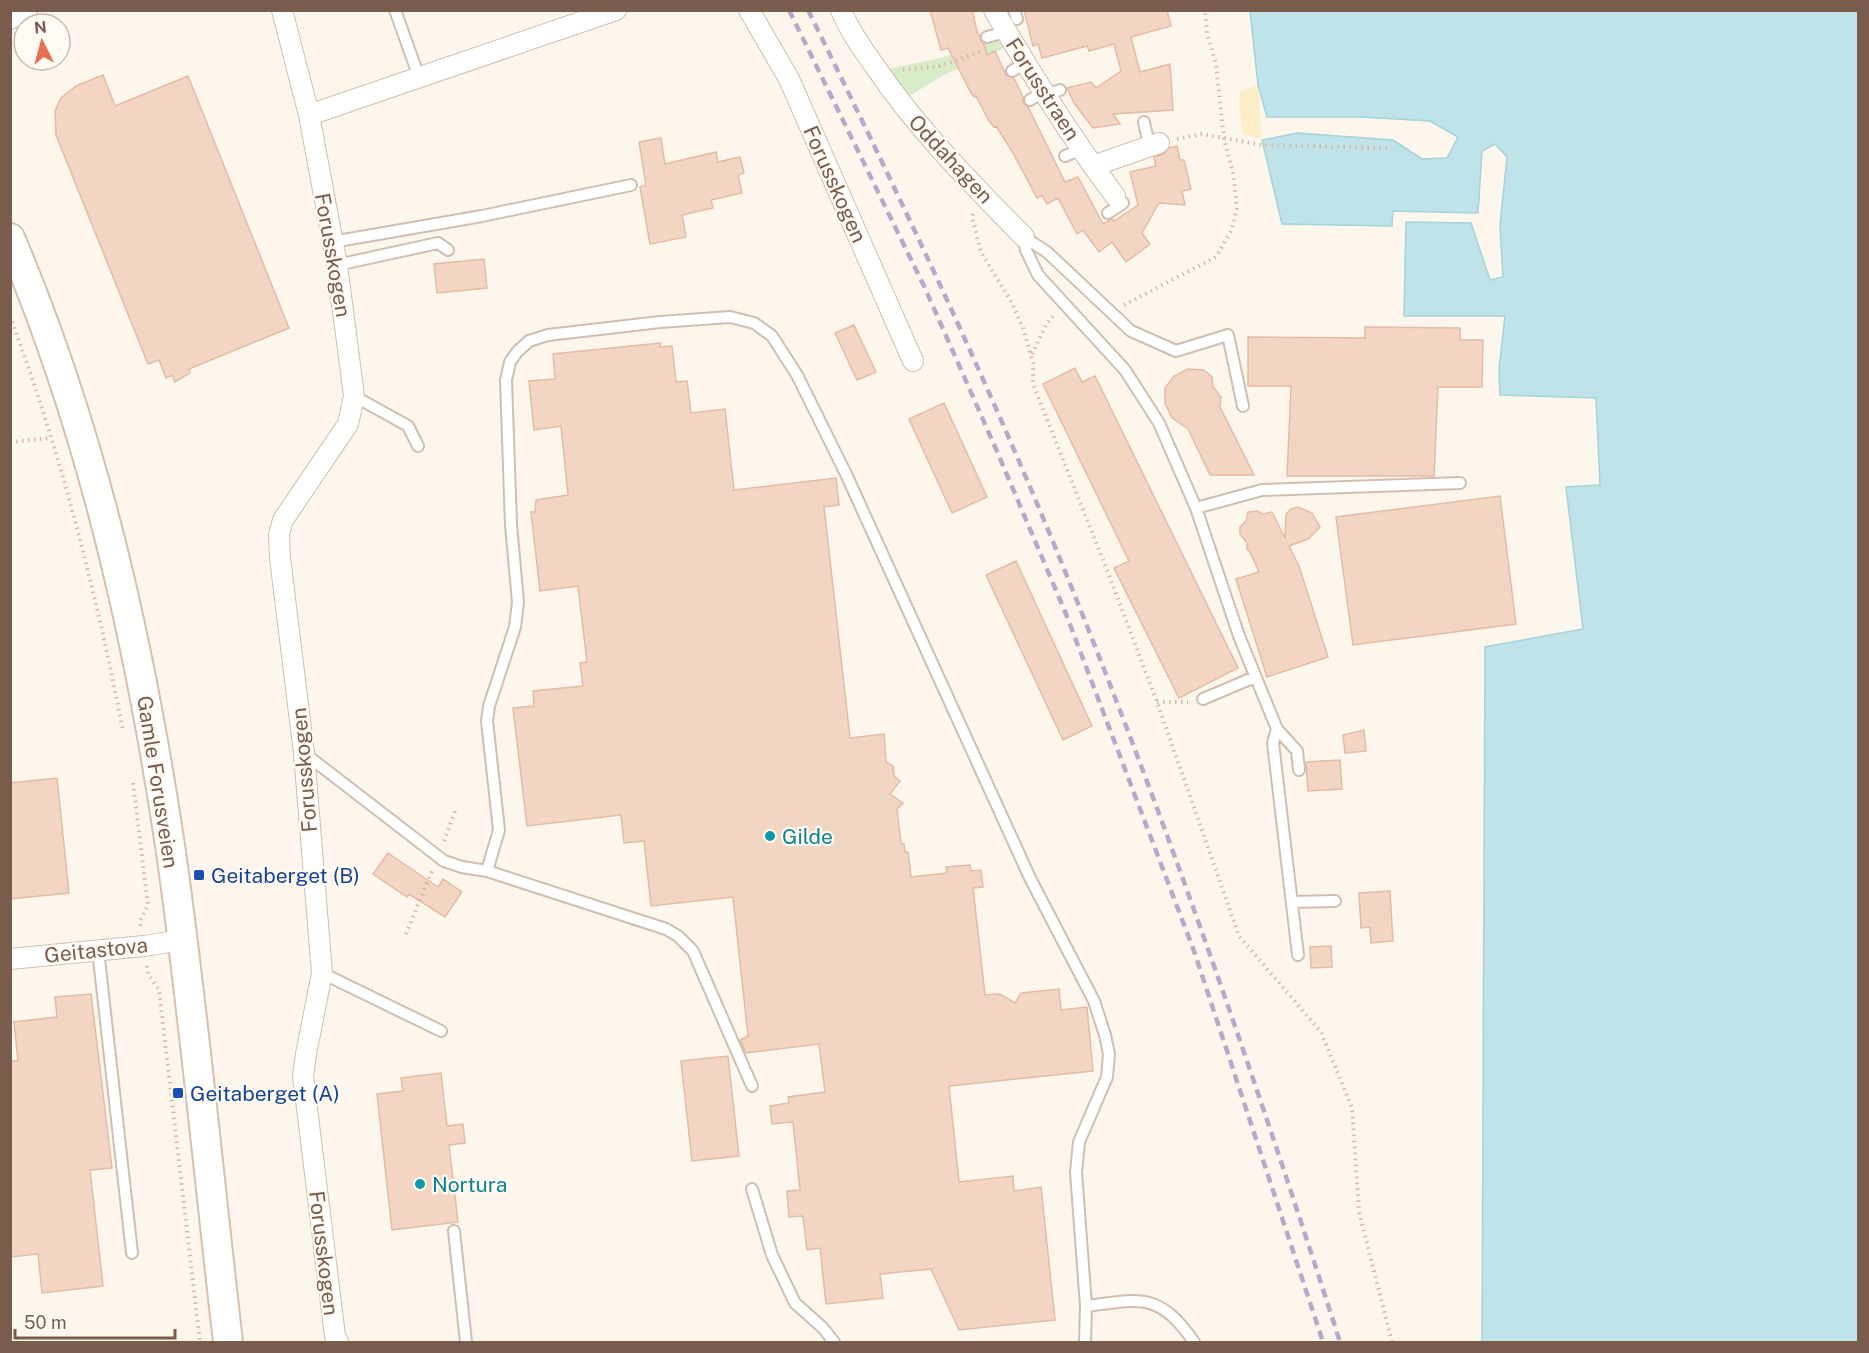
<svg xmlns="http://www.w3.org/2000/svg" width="1869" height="1353" font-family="'Public Sans',sans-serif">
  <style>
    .green { fill: #d8ecc9 }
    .sand { fill: #fcefc7 }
    .water { fill: #bfe3e8; stroke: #a5d3da; stroke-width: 1.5 }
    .building { fill: #f3d5c3; stroke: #e6bba3; stroke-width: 1.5 }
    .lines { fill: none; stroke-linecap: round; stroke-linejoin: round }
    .service-casing { stroke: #d1beb0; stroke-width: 14 }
    .minor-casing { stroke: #d1beb0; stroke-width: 22 }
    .secondary-casing { stroke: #d6c0b0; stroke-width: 32 }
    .path { stroke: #d9b8a5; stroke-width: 4; stroke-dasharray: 1.5 4.5; stroke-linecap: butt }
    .service { stroke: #fff; stroke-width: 10 }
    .minor { stroke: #fff; stroke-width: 20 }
    .secondary { stroke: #fff; stroke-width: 28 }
    .rail { stroke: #b9a8c9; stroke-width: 4.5; stroke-dasharray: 9 6; stroke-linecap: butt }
    .culture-dot { fill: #0f9aa8; stroke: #fffaf3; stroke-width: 2 }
    .transit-dot { fill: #1a4fb4; stroke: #fffaf3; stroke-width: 2 }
    .labels { text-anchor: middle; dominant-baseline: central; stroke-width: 4.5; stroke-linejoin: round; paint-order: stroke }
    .street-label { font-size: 21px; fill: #7a5c4d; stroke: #fffaf3 }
    .culture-label { font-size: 21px; fill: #0d838f; stroke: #fffaf3; text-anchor: start }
    .transit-label { font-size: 21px; fill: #164399; stroke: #fffaf3; text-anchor: start }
  </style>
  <rect width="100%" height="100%" fill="#fdf6ec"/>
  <path class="green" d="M1002 39 1007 47 942 76 908 97 887 69 936 59Z"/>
  <path class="sand" d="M1258 85 1262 140 1242 133 1239 92Z"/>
  <path class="water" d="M1250 11H1858V1342H1482L1485 647 1583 629 1566 487 1600 485 1596 398 1500 395 1499 369 1505 316H1404L1406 222 1471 223 1490 280 1503 277 1500 225 1507 157 1495 144 1482 151 1478 213 1393 211 1392 226 1282 224 1262 140 1297 133 1393 140 1422 159 1447 158 1458 137 1430 121 1361 117H1267L1258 85Z"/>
  <path class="building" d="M930 10H972L978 35H980V39L984 44 987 55 995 51 1006 75 1014 78 1023 97V103L1028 107 1065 182 1078 177 1103 224 1112 219 1114 221 1138 205 1130 172 1156 166 1154 157 1163 154 1169 148 1177 146 1180 160H1184L1191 189 1182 191 1185 205 1159 203 1142 233 1150 244 1126 262 1112 242 1099 252 1083 230 1077 234 1058 198 1047 204 1042 195 1037 198 1013 153 996 126 994 127 989 121 976 96 974 97 970 91 948 48 941 50Z
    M1024 10H1167L1171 26 1131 37 1140 72 1170 64 1173 110 1113 114 1120 124 1093 128 1074 103 1067 88 1091 82 1096 88 1121 71 1114 44 1089 51 1087 46 1042 58 1038 44 1033 46Z
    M103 75 115 106 188 76 289 328 189 369 190 373 175 382 172 375 166 378 159 360 148 364 56 135 55 111 61 98 76 86Z
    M661 138 665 164 716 152 718 162 740 157 744 173 738 175 742 193 711 200 713 208 682 215 686 237 650 244 640 187 646 185 639 142Z
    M484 259 487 288 437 293 434 264Z
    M854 325 876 372 857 380 835 333Z
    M1365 327 1460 328V340H1483L1482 387H1438L1434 476H1287L1291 386H1248V337L1365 338Z
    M660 343V347L672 346 676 382 687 381 691 413 725 409 734 490 836 478 839 505 824 507 850 738 884 734 886 762 893 766 894 776 900 781 890 794 903 803 897 809 901 843 904 844 905 852H908L911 877 947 873 946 867 970 865 971 871 981 870 983 887 973 888 985 995 1000 994 1015 1003 1021 993 1059 989 1061 1010 1087 1007 1093 1071 949 1086 959 1182 1013 1176 1014 1191 1041 1187 1055 1320 959 1330 931 1269 880 1274 883 1298 826 1304 820 1248 807 1250 803 1216 789 1217 787 1191 800 1190 793 1122 772 1124 770 1106 789 1103 788 1097 825 1092 819 1044 746 1053 740 1040 748 1036 733 897 651 906 644 841 624 843 621 815 527 826 513 708 534 706 533 691 583 686 580 663 587 662 578 586 540 591 531 512H535L536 500 568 495 561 426 534 430 529 381 555 379 553 354Z
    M1075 368 1082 382 1095 376 1238 668 1179 698 1114 568 1129 561 1043 384Z
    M1188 369 1204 370 1212 377 1213 387 1221 397 1220 407 1254 475H1210L1188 429 1172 418 1165 403V388L1174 376Z
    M944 403 987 497 952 513 909 419Z
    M1500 496 1516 624 1353 645 1336 517Z
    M1298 507 1312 513 1320 527 1308 539 1289 546 1299 566 1328 657 1267 677 1236 579 1259 572 1250 552 1247 549V543L1240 534V527L1246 521 1248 512 1257 511 1263 514 1272 512 1285 538 1286 514 1291 509Z
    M1016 561 1092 726 1063 740 986 575Z
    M1364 730 1366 751 1345 753 1343 735Z
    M1340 760 1342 789 1308 791 1306 762Z
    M57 778 69 893 10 899V783Z
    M388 853 438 887 443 879 462 892 445 917 409 894 407 897 373 874Z
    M1390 891 1393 941 1371 943 1370 927 1361 928 1359 893Z
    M1331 946 1332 967 1311 968 1310 947Z
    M91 994 112 1168 90 1170 103 1286 42 1293 38 1254 10 1257V1061H18L14 1022 57 1017 55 997Z
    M728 1056 739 1156 692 1161 681 1061Z
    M441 1073 447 1126 463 1124 465 1143 449 1145 458 1222 392 1230 377 1094 403 1091 401 1078Z"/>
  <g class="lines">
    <defs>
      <path id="service" d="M395 10 419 77
        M1014 10 1017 19
        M987 37 1006 32
        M1012 71 1025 63
        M1046 95 1060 90
        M1030 100 1044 92
        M1144 122 1149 145
        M1065 156 1081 149
        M1108 213 1123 203 1115 196
        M1024 237 1026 250 1038 275 1125 370 1159 423 1196 508 1239 636 1277 729 1273 743 1298 955
        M1024 237 1047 252 1131 331 1176 351 1228 335 1243 406
        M332 242 482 216 631 185
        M337 265 438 243 448 250
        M354 396 408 426 418 446
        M1196 508 1262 490 1460 483
        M1203 699 1255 677
        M1277 729 1297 751 1299 770
        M304 753 444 861 462 867 487 871 666 929 678 936 693 951 752 1086
        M487 871 499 830 487 721 489 706 515 627 518 602 511 525 506 380 510 362 517 352 529 341 548 335 660 322 730 317 754 323 772 336 797 375 846 474 1030 878 1094 1001 1105 1035 1109 1054 1107 1077 1079 1142 1076 1172 1086 1306 1085 1342
        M1292 902 1335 901
        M98 950 132 1253
        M322 973 441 1031
        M752 1189 772 1255 795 1303 823 1328 834 1342
        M454 1231 466 1342
        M1086 1306C1141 1299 1159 1292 1194 1342"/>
      <path id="minor" d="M282 10 309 115 616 10
        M749 10 789 79 913 361
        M841 10C849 30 862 48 874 65 917 129 971 183 1024 237
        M994 10C1031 74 1071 137 1115 196
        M10 19 27 10
        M309 115 337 265 354 396 348 424 283 520 279 535 280 558 304 753 322 973 306 1054 303 1076 335 1336 338 1342
        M1093 166 1159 143
        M10 959 144 946 182 940"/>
      <path id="secondary" d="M10 238C93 433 140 643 171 852 194 1015 209 1179 228 1342"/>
    </defs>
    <use href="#service" class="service-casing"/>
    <use href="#minor" class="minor-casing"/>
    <use href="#secondary" class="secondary-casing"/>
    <path class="path" d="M903 70 940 66 982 51
      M1177 139 1202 134 1262 145 1388 148
      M973 214 972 217 981 252 1012 303 1023 328 1033 363V384L1107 570 1157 702 1239 936 1321 1032 1352 1108 1359 1212 1392 1342
      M1124 305 1216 257 1231 231 1237 208 1233 173 1224 139 1216 64 1207 34 1205 10
      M10 316C60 450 96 591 123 731
      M1032 354 1047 323 1055 314
      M10 442 50 438
      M1157 702H1188
      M133 783 148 905 140 921 141 929
      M444 841 455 811
      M406 934 432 871
      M147 966 148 974 159 990 200 1342"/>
    <use href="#service" class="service"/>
    <use href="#minor" class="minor"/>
    <use href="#secondary" class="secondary"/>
    <path class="rail" d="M789 10 924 286 996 449 1066 614 1194 951 1323 1342
      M808 10C904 205 997 400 1077 601 1175 845 1260 1093 1340 1342"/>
  </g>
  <g class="culture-dot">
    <circle cx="770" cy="836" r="6"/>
    <circle cx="420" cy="1184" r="6"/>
  </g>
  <g class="transit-dot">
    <rect x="193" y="869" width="12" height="12" rx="3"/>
    <rect x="172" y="1087" width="12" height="12" rx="3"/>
  </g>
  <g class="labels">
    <g class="street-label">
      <text transform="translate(1043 89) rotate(57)">Forusstraen</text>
      <text transform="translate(951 159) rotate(47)">Oddahagen</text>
      <text transform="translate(835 184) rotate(66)">Forusskogen</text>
      <text transform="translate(333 255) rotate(80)">Forusskogen</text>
      <text transform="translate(304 770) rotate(-95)">Forusskogen</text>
      <text transform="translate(158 782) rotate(81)">Gamle Forusveien</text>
      <text transform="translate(96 950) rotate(-6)">Geitastova</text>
      <text transform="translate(324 1253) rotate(83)">Forusskogen</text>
    </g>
    <g class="culture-label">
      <text x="782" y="836">Gilde</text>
      <text x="432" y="1184">Nortura</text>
    </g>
    <g class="transit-label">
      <text x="211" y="875">Geitaberget (B)</text>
      <text x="190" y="1093">Geitaberget (A)</text>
    </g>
  </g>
  <rect width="1869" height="1353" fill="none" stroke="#7a5c4d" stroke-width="24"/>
  <g transform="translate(42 42) rotate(354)"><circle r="28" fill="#fffaf3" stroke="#cabbb1" stroke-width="1.5"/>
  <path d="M0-4.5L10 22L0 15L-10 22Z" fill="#e76f51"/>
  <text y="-9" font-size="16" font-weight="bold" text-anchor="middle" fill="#7a5c4d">N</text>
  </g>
  <path d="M15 1329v9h160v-9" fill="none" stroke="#7a5c4d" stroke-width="3"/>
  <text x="24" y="1329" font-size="18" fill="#7a5c4d" stroke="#fffaf3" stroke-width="4.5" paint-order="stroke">50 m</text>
</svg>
